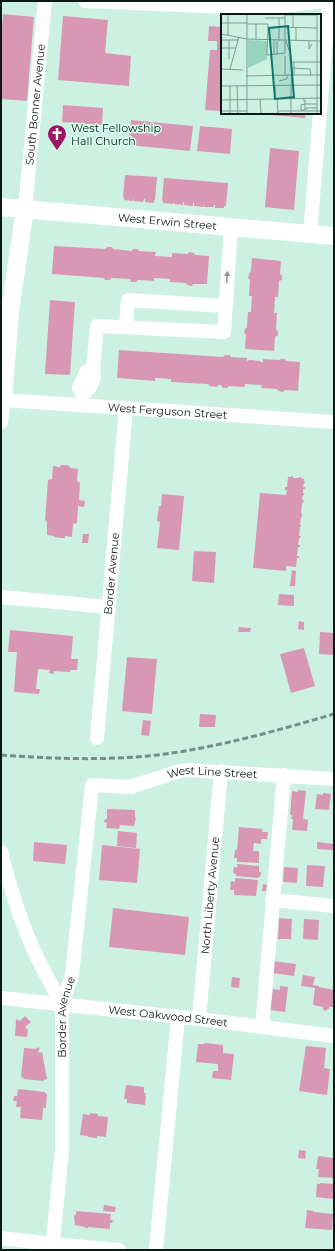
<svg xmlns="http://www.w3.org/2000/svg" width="335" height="1251" font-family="Montserrat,sans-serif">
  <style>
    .building { fill: #d897b3 }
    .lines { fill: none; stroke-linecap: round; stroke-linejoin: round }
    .minor { stroke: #fff; stroke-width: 14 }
    .major { stroke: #fff; stroke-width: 18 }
    .rail { stroke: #738e84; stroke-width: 3; stroke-dasharray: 6 3; stroke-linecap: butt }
    .oneway { fill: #919895 }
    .labels { text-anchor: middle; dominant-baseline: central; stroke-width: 3; stroke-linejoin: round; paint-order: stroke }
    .street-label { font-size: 11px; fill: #0b1914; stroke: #d9fff0 }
    .poi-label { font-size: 11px; fill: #0b1914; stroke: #d9fff0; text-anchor: start }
    .inset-road { fill: none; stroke: #7f9b90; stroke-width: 1 }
    .view { fill: #0f766e; fill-opacity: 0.15; stroke: #0f766e; stroke-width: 2 }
    .inset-edge { fill: none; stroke: #0b1914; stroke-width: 2 }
  </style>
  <rect width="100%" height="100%" fill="#ccf1e3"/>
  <path class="building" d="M3 14 34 17 27 101 1 99V40Z
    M63 16 108 20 105 53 131 56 129 86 58 80Z
    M209 26 222 27V111L205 110 210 50H217V41H208Z
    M63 105 103 108 102 125 62 122Z
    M261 113H306L305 118 260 114Z
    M131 120 193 126 190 151 128 145Z
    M200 126 232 129 230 154 197 151Z
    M270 148 299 151 294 210 265 207Z
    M125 175 157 177 155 200H154V203L145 202V199H144L143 202 134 201 133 198V201L124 200V197H123Z
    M164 178 228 183 226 206H224V208H215V205H214V207H204L203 204V207L194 206V203H193V206L184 205V202H183V205L174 204 173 201V204L163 203V201H162Z
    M54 246 105 249 107 247H112L113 249 132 251 133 249H138L139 251 156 252 155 256 172 257V253L188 254 189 252 194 253 195 255 209 256 207 284H193L192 286 187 285 186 283 170 282V279L154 278V281L138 280 136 282H131L130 279 111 278 110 280H105L104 278 52 274Z
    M252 258 281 261 280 274 282 276V280L279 281 278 297H275L274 313H277L276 330 278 331V335L275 337 274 351 245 349 246 335 244 333 245 329 247 327 248 312H251L252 296H249L250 280 248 278 249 274 251 271Z
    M50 300 75 302 70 375 45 374Z
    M119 350 223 357 225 355H230L231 357 247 358V361L250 360 260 361 261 362H263V359L279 360 281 359H285L286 361 300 362 298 391 285 390 283 392 278 391 277 389 261 388 262 385 245 384V387L229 386 227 388H223L221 385H218V387L210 386 208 384 171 382V379L155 378V381L117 378Z
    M61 465H67L70 467 71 468 78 469 77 481 80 483 79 500 85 501 84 507 78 506 77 523 73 524 72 537 65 536V538H61L54 537V536L47 535V522L45 520 48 480 52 479 53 466 60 467Z
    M291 476H293V478H299V477H301V478L304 479V481L305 482V483H304L303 487H305V489H303V493H304V495H303L302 500H304L303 503H302L301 514H302V517H301L300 525H301V527H300L299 536H301L300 538H299L298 545H300V547H298L297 556H299V558H297L296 567 286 566V571L253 568 260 493 286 495 287 490H285V487H287L288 477H291Z
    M162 494 184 496 179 550 157 548 160 522 157 521 159 506H161Z
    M83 534H89L88 543H82Z
    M194 551 216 552 214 583 192 581Z
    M292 570 296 571 295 586H290Z
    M279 594 294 595V606L278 605Z
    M299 621 304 622V630L298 629Z
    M239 627 251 628 250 632H238Z
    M10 630 73 636 71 659H78L77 670H70V672L54 671V674L49 673 50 670 38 669 36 689H40L39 694 14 692 17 652H8Z
    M320 632 334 633V655L319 654Z
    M304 648 315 686 291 693 280 654Z
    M127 657 157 659 152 714 122 711Z
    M200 714 216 715 215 727H199Z
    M143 720 151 721 149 736 141 735Z
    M298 790 306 791 303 819 308 820 307 831 292 830 293 819H291L292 815H290L292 791 298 792Z
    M323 793 331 794 329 810 315 809 317 794 323 795Z
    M107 809 135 810V818H136L134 826 120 825 119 829 106 828 107 823 104 822 105 819H107Z
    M239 827 263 829 262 832H268L267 839H261V844L254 843 253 851H259V863L237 862V858H234L235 850H237Z
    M118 831 137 833 136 848 117 846Z
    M34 842 67 845 65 864 33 861Z
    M317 842 333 844V850L317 849Z
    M102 845 140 849 137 883 99 880Z
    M237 864 259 866V872H261L260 877H258V878L236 876V874L233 873 234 867H237Z
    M307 865 325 866 323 887 306 886Z
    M284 867 298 868 297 883 283 882Z
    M235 878 258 880 256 896 234 895V890H230L231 881 235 882Z
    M263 884 267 885 266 891H262Z
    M113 908 189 917 185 955 109 947Z
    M279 918 292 919 291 939H278Z
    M304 919 319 920 318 940 303 939Z
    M273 961 296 964 294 976 272 973Z
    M303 975 315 977 313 985 319 986V987L334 990V1007H329V1009H327V1011L323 1010V1007L313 1005 315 988 301 986Z
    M232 977 240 978 239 988 231 987Z
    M280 986 288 987 285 1012 270 1010 273 989 280 990Z
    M25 1016 31 1022 25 1027 28 1030 27 1037 15 1036 16 1019 20 1021Z
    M205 1043 223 1045V1053L234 1054 231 1080 212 1078 213 1071H218V1064L196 1062 198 1044H204Z
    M306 1046 326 1048 324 1068 330 1069 327 1095 299 1091Z
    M38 1047 40 1049 38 1051 39 1053 42 1052 47 1079 44 1080V1081L23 1079 24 1078 21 1077 24 1048 36 1049Z
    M126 1085 144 1087V1093H146L145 1096H146L145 1105 127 1103V1099H124Z
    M18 1089 45 1092V1093L47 1094 46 1108H43L42 1120 20 1118 21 1107H16L17 1101H13L14 1096H17Z
    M90 1113 98 1114V1116L108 1117 106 1137 97 1136V1138L88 1137V1136L80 1135 83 1114 90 1115Z
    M299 1150 306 1151 305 1159 298 1158Z
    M318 1156 334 1158V1178L318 1177 319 1169H316Z
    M320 1183 334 1184V1199L316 1197 317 1184H320Z
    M104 1205 116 1207 115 1212 103 1211Z
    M307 1210 314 1211V1212L333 1214 332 1230 305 1228Z
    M76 1211 111 1214 110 1220H113L112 1223H110V1229L88 1227V1228H85V1227L75 1225 74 1215H76Z"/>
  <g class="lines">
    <g class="minor">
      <path d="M85 1 252 8H265L324 1"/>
      <path id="s1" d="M25 209 45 1"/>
      <path d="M310 235 329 1"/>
      <path d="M126 327 128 300 225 306"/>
      <path d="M83 394C91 388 96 379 93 369L97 326 224 332 231 227"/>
      <path d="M82 401 83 394 79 388 86 372 93 369"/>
      <path id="s2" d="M1 422 3 400 334 422"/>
      <path d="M1 597 109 607"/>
      <path id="s3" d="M97 738 126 409"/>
      <path d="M1 852C9 883 18 914 31 944 40 965 51 984 62 1004"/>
      <path d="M272 900 334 906"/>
      <path id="s4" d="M1 998 199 1019 334 1036"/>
      <path id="s5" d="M199 1019 221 771"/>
      <path d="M262 1027 284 775"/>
      <path d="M1 1238 52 1244 119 1250"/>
      <path id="s6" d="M52 1250 62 1150V1004L72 975 92 785 130 787 180 771 188 770 334 779"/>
      <path d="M156 1250 178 1017"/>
    </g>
    <g class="major">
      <path id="s7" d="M1 207 334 236"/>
      <path d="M1 400H3L10 311 25 209"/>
    </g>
    <path class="rail" d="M1 755C56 759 111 761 165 754 223 746 279 730 334 714"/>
  </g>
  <defs><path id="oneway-solid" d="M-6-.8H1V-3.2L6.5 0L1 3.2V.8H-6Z"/></defs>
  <use class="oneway" href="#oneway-solid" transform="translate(227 277) rotate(-86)"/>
  <defs>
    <symbol id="church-pin" viewBox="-11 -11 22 30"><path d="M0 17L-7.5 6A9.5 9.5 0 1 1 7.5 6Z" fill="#9d1564" stroke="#d9fff0"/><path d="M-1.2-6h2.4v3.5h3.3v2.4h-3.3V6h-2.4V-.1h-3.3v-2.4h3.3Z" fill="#fff"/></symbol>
  </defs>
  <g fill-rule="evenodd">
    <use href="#church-pin" x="46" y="123" width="22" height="30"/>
  </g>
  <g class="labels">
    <g class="street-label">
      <text stroke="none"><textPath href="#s1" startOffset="105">South Bonner Avenue</textPath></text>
      <text stroke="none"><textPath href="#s7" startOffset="167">West Erwin Street</textPath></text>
      <text stroke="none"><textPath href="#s2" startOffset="187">West Ferguson Street</textPath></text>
      <text stroke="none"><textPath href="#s3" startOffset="165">Border Avenue</textPath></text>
      <text stroke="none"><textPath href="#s6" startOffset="591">West Line Street</textPath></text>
      <text stroke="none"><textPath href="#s5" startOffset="124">North Liberty Avenue</textPath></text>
      <text stroke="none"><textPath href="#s4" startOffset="168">West Oakwood Street</textPath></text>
      <text stroke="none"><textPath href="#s6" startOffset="234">Border Avenue</textPath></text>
    </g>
    <g class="poi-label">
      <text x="71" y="128">West Fellowship<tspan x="71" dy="13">Hall Church</tspan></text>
    </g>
  </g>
  <g transform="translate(221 14)">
    <rect width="100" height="100" fill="#ccf1e3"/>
    <path d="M27 26 46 27V45L27 54Z" fill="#96d4bd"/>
    <path class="inset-road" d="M26 0V100M72 0V13M64 1H96M44 4H64M0 9H26M26 10H47L46 41 64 39V0M58 13 96 14M0 20 26 25 100 27M7 21V0M0 26H17M35 26V10M53 26V41M58 27V4M75 27V13M88 27V35L91 30M0 34H15M56 41V27M64 42V61M8 45V26M71 48H100M73 48V61M71 54 89 55 90 61M0 55 22 56M9 55 18 23M25 62 71 61 70 42 65 27M58 67 66 65V61M54 71V85M0 72 100 71M9 72V100M16 72 17 100M70 72V100M70 72 71 61H100M56 84 57 100M39 85 40 100M0 86 100 84M82 86H84V96H80V91L84 90H96M85 96V94H96M1 97H26M57 97H100M96 100V0"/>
    <path class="view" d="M67 12 73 83 54 85 48 14Z"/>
    <rect width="100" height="100" class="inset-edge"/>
  </g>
  <rect width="335" height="1251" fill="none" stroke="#0b1914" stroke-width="4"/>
</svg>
